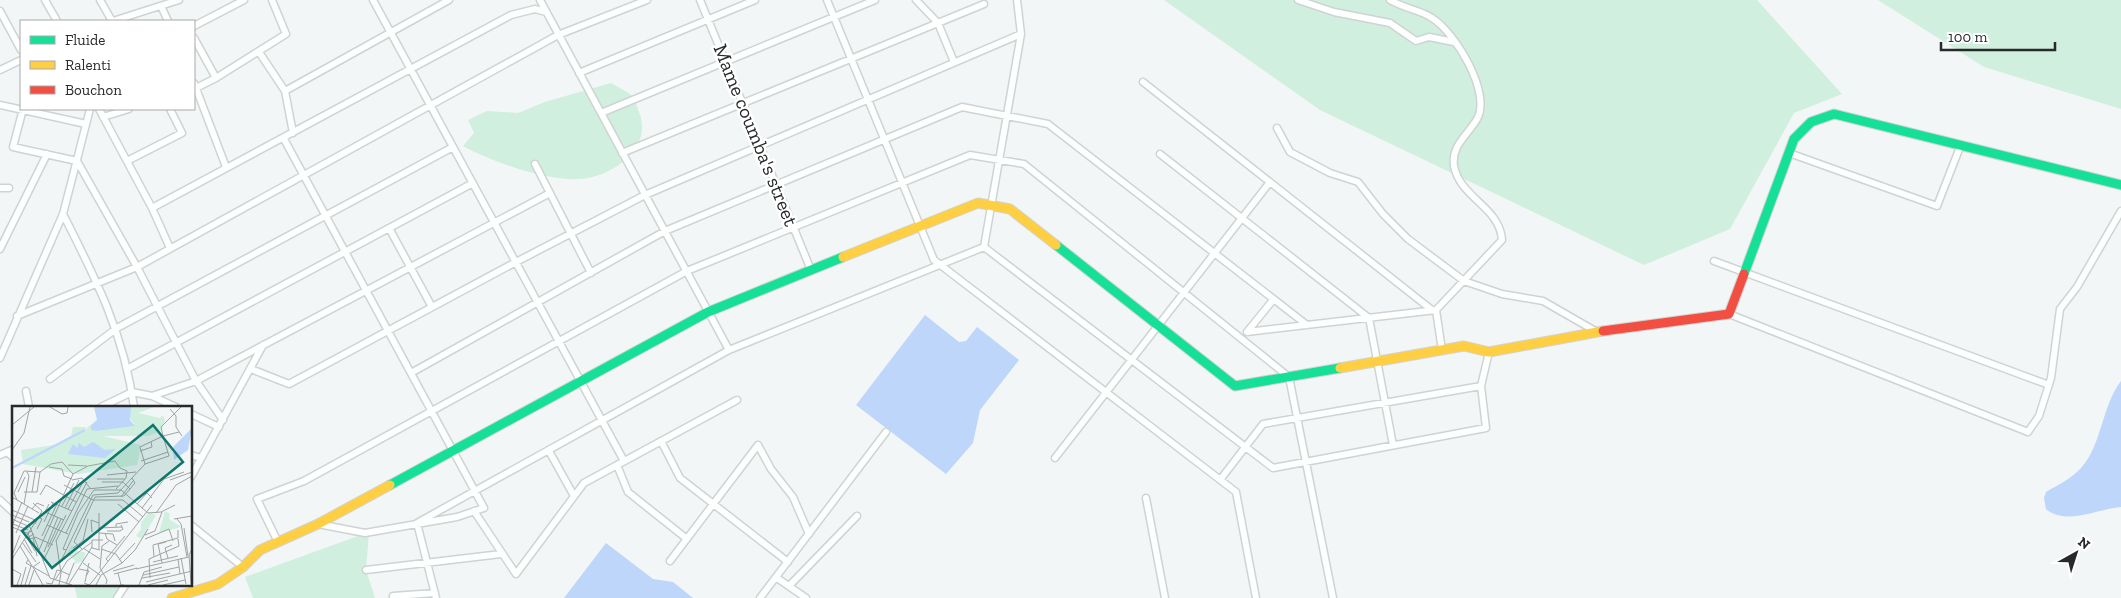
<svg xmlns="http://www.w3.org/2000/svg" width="2121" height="598" font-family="'Zilla Slab',serif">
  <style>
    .green { fill: #d0efdf }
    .water { fill: #bdd6f9 }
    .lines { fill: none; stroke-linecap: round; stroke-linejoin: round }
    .street-casing { stroke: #d0d3d3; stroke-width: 9 }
    .fast-casing { stroke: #d0d3d3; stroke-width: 11 }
    .slow-casing { stroke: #d0d3d3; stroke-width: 11 }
    .jam-casing { stroke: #d0d3d3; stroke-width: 11 }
    .street { stroke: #fdfefe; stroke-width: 6 }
    .fast { stroke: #16e098; stroke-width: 9 }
    .slow { stroke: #ffcf43; stroke-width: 9 }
    .jam { stroke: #f24e42; stroke-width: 9 }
    .labels { text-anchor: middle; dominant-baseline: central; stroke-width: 5; stroke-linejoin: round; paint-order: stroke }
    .street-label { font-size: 20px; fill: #27292a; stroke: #fff }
    .inset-river { fill: none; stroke: #bdd6f9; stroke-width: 2.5 }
    .inset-road { fill: none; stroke: #a1a4a4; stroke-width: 1 }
    .view { fill: #0f766e; fill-opacity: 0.15; stroke: #0f766e; stroke-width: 2.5 }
    .inset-edge { fill: none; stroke: #27292a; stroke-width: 2.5 }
  </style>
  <rect width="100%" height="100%" fill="#f2f6f6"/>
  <path class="green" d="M1164 0H1757L1842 94 1794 113 1730 229 1644 265 1320 110Z
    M1878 0H2121V109L1984 67Z
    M611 83C617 87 625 90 631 95 635 98 637 107 639 112 654 148 612 177 580 179 547 181 492 162 463 146L474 133 468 120 487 111 518 113 545 102Z
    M369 532 366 570 375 598H253L245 577Z
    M74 584H126L113 598H77Z"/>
  <path class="water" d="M925 315 959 342 966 341 977 327 1019 360 980 410 973 443 946 474 856 405Z
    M2121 381V507C2097 509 2066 526 2046 509L2044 498 2046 492C2058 485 2072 478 2081 468 2102 445 2102 405 2121 381Z
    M606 543 653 579 673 582 693 598H564Z"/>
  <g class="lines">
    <defs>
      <path id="street" d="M45 0 57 21
        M100 0 112 21
        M373 0 624 461
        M540 0 729 350
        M700 0 811 270
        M827 0 934 260 1236 492 1256 598
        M916 0 938 23 954 62
        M1298 0 1334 12 1390 23 1416 41 1429 37 1454 42
        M161 6 168 21
        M0 11 21 50
        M113 21 179 0
        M194 26 244 0
        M194 38 216 78
        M259 52 285 91 293 133
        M0 70 21 60
        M579 73 755 0
        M1143 82 1432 310
        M194 83 226 167
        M194 89 216 78 286 34 272 0
        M285 91 449 0
        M0 105 86 124
        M23 109 13 147 77 161 137 267 196 381 223 420
        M99 109 152 208 170 248
        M601 113 875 0
        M103 117 129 109
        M1277 128 1290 152 1330 173 1358 182 1383 214 1408 239 1464 281 1502 294 1543 301 1597 332
        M284 139 484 508 457 517 365 533 318 524
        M622 153 984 4
        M1789 153 1937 206 1960 147
        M1160 154 1369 318 1393 445
        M127 161 182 133 170 109
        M535 164 591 273
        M0 188H9
        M152 208 511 15 535 9 546 12
        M63 214C96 279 124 334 134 407
        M389 228 432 307
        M984 247 1273 468 1486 428 1481 386 1489 352
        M984 247 1021 34 1017 0
        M0 249 47 154
        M1714 261 2049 385
        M1436 310 1442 350
        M1729 314 2028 432 2039 416 2051 378 2060 309 2077 287 2121 211
        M17 316 137 267 558 35 647 0
        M1247 332 1436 310 1502 240C1500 207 1460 198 1454 166 1451 145 1468 135 1477 119 1492 93 1455 32 1432 18 1421 10 1405 9 1390 0
        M1247 332 1273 300
        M0 358 63 214 90 109
        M127 369 473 183
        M251 369 289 384 516 262 645 195 1021 34
        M411 373 665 231 962 107 1048 124 1307 325
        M50 379 117 328 453 147
        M26 391 29 407
        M152 396 176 407
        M101 407 132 392 152 396 196 381 550 193
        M191 414 219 427
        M661 441 680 478 788 562
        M549 451 574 496
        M7 452 14 458
        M0 455 14 449
        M191 455 201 458
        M1055 458 1270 182
        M617 465 628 492 687 539
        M191 477 263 345
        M1220 480 1263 424 1481 386
        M1146 498 1165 598
        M0 500 14 513
        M474 511 516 574 584 483 737 400
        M191 525 243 567
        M278 542 257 499 304 481 687 271 970 155 1024 164 1289 377 1333 598
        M670 561 758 445 771 469 793 497 809 534
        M366 570 501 554
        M777 578 806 598
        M790 585 857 516
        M117 598 126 584
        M393 598V596L435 593
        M436 598 417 523 729 350 984 247
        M760 598 886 432"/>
      <path id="fast" d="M1056 245 1235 386 1340 368
        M1744 274 1794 139 1811 122 1834 114 2121 185
        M390 485 708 312 843 257"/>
      <path id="slow" d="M843 257 978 203 1010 209 1056 245
        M1340 368 1464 346 1489 352 1603 331
        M172 598 218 584 243 567 260 550 318 524 390 485"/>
      <path id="jam" d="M1603 331 1729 314 1744 274"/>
    </defs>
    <use href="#street" class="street-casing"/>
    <use href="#fast" class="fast-casing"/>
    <use href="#slow" class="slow-casing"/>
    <use href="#jam" class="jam-casing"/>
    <use href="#street" class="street"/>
    <use href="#fast" class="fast"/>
    <use href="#slow" class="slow"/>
    <use href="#jam" class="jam"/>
  </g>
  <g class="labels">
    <g class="street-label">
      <text transform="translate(756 135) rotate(68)">Mame coumba's street</text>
    </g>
  </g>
  <g transform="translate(12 406)">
    <rect width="180" height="180" fill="#f2f6f6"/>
    <path d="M119 1H142L126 7 148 12 151 9 153 15 149 25 136 30H91L129 39 125 59 66 68 11 58 9 44 49 38 59 30 61 21H74L73 24 79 20 85 25 123 20 116 8ZM153 105 158 108 157 113 169 121 147 127ZM137 106 144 109 130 133 124 130 129 123V117ZM60 139 67 146H73L72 155 62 158 63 154 54 148Z" fill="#d0efdf"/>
    <path d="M82 1H119L118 14 123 20 85 25 79 24V20L73 24 85 14ZM180 22 176 44 162 54 161 41ZM81 36 93 44 104 43 93 52 56 48 61 38 65 42 67 37 72 41Z" fill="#bdd6f9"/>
    <path class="inset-river" d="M0 62 73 24"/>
    <path class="inset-road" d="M38 1 50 8 55 7 56 1M158 3 164 10V21L170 30M0 19 22 1M0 44 12 27 18 1M128 45 140 41 139 36M129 55 156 46M133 58 157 50 151 30 167 26M56 59 75 60M37 61 50 63 52 70 60 73M61 68 76 60 103 55 108 62 115 65 114 72 104 83M95 69 124 66M85 73H113M60 74 70 72 78 82M158 74 180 66M90 76H111L118 83M52 79 81 94H111L131 111M6 86 13 71M12 86H25L28 66M20 86 24 61M28 89 34 79 64 96M0 91 27 107M83 91 112 90 123 77 120 72M109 91 121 75M5 94 2 87 12 65 28 66 39 58 50 56 61 68 27 144M39 96 60 105M21 97 30 105 23 118M12 98 17 70 15 66M37 98 33 106 52 114M106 98 127 116M125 98 135 87 140 92M50 100 62 77M53 102 67 74M130 102 152 73 172 66M20 103 25 97 32 100M56 103 71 76M0 104 23 114M87 107V143M144 107 164 79 180 70M0 109 17 116M0 113 18 121 38 172 60 179M162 113 180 110M165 113 169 118 175 151M32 116 41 97M1 118 16 124M35 119 56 128M0 120 10 96M0 121 15 127 20 125M104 121V118L116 116M87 122 110 121M172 122 176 150M25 123 30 113 26 111M95 125H108L111 123 109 119M80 126 79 114 87 117M4 127 16 100M16 127 18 133 23 131 41 139M54 127 75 83 106 80M87 127 101 128 103 135M93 127 95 133 105 139M22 128 15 132 23 145M133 129 143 125 150 106M30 130 45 98M21 132 25 150M12 133 20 147M133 133 157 123 161 135M44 134 49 167 47 179M44 135 75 76M10 136 24 156M8 140 20 160M36 141 49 113M61 142 71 135 76 113M71 142 88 153M70 143 62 136 83 91M54 144 51 143 66 107 82 84H109L136 107 149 106 163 99M88 144 80 142V134H91M32 146 46 111M1 147 8 129M142 151 141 139 166 132V124M156 152 153 142 160 139M169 152 174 178M0 153 29 107M166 153 168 168M16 154 14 157 37 170M107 154 123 137M31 155 54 109M96 155 94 153 113 130M28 156 21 161 31 179M141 156 166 150M48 157 81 89 106 87 133 58 128 41 151 30 149 21 169 1M71 157 88 169M110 157 123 144 136 123M150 157 146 138 154 136M88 162 90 140 97 135M88 162 95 174 94 178M0 163 9 168 5 179M67 163 77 165 74 170M124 163 177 151M101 165 122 159M106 167 109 179H112M102 168 125 162M131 169 167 161M130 172 158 167M138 172 137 153 167 140 166 133M43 174 49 165 58 169M73 176 77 157M134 176 180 165M34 177 40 178 45 164 49 165 55 155 80 136M72 177 77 179 80 176 140 99M54 178 62 157M179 178 177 149 180 143M9 179 14 161M13 179 19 160M17 179 22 164M56 179 80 141M84 179 89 169 110 157 104 148 89 143M127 179 132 166 150 161M136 179 156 174M151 179 173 174"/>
    <path class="view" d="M141 19 171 56 40 162 10 125Z"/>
    <rect width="180" height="180" class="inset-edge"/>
  </g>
  <rect x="20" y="20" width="175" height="90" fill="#ffffff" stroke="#a9a9aa"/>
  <rect x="30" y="36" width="25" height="8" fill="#16e098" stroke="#a9a9aa"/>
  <text x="65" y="45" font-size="15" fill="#27292a">Fluide</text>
  <rect x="30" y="61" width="25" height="8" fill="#ffcf43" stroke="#a9a9aa"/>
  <text x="65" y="70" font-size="15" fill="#27292a">Ralenti</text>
  <rect x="30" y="86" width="25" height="8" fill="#f24e42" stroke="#a9a9aa"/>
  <text x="65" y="95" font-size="15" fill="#27292a">Bouchon</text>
  <g transform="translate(2076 553) rotate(39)" stroke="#ffffff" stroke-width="4" paint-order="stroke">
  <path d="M0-4L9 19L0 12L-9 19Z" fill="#27292a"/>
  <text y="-8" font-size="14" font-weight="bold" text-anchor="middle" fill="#27292a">N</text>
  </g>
  <path d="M1941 42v8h114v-8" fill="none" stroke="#27292a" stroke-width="2.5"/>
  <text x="1948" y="42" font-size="15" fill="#27292a" stroke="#ffffff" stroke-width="4" paint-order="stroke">100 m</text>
</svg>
